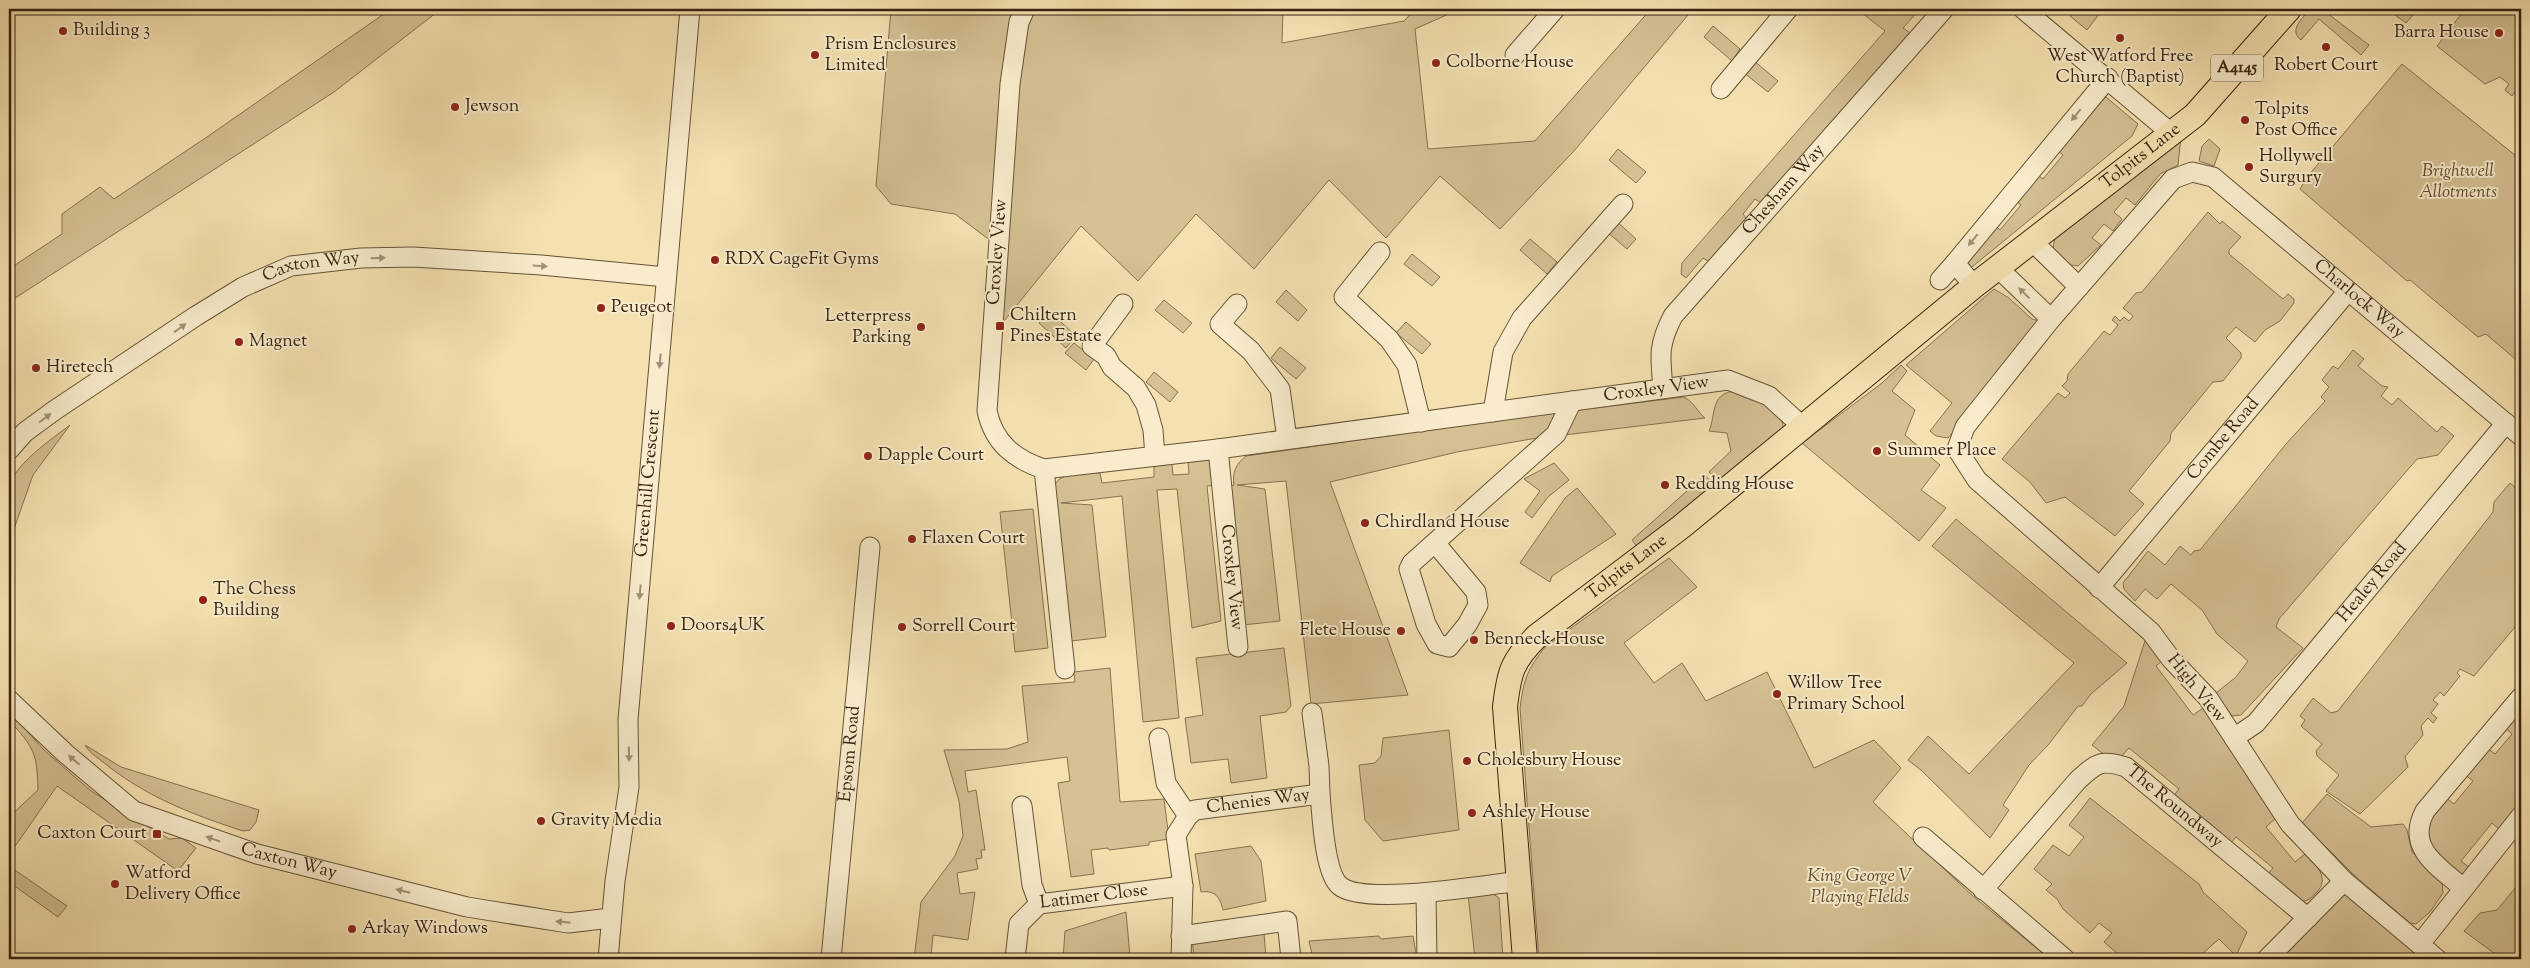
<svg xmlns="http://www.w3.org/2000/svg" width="2530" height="968" font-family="'Sorts Mill Goudy',serif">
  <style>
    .green { fill: #d5c194; stroke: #867251 }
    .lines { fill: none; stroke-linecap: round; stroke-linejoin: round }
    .minor-casing { stroke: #665236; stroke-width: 21 }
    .major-casing { stroke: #36220e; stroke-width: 26 }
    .minor { stroke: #f8eccc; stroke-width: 19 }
    .major { stroke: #f5e1b0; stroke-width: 24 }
    .oneway { fill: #a19176 }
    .poi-dot { fill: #8f2418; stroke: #f8eccc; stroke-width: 2 }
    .labels { text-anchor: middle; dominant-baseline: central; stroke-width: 4; stroke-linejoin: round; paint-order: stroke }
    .shield { fill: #f8eccc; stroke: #705f47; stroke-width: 1 }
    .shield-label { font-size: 16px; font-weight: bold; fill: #36220e }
    .poi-label { font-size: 18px; fill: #36220e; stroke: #f8eccc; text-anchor: start }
    .street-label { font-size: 18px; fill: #36220e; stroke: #f8eccc }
    .park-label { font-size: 18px; font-style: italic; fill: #5e4a30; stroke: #f8eccc }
  </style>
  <rect width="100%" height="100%" fill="#f5e1b0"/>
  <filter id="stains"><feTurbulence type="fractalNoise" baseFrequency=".004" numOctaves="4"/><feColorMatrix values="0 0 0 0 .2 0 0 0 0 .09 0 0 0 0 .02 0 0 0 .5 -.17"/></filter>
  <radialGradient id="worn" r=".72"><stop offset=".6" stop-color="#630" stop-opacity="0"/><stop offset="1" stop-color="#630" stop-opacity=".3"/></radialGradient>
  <path class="green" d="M391 9H441L334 92 9 302V269L62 234V214L100 187 114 199 207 137Z
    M891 9H1283L1282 43 1404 21 1415 9H1460L1415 29 1428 149 1535 141 1651 9H1693L1574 151 1500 229 1440 176 1386 238 1329 180 1254 269 1196 214 1138 281 1081 226 1000 326 1006 241 987 238 955 214 891 204 876 186Z
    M1857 9H1920L1903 28 1913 35 1764 205 1755 199 1743 214 1750 223 1714 265 1703 258 1686 278 1681 274 1682 263 1885 31Z
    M2076 9H2103L2087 30 2070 16Z
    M2310 9H2331L2327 13 2369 45 2361 55 2319 19 2301 40C2288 30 2303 18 2310 9Z
    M2387 9H2418L2406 23Z
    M2465 9H2521V91L2518 88 2512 96 2505 90 2509 84 2500 77 2485 84 2437 46Z
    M1713 26 1740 49 1732 61 1704 37Z
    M1753 60 1778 81 1768 92 1743 72Z
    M2402 64 2521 160V364L2486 334 2478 337 2410 280 2407 281 2300 189 2308 176Z
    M2106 97 2138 124 2132 136 1972 267H1970L1966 260 1992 222 2000 230 2021 205 2012 198 2034 172 2043 179 2063 155 2054 148 2094 100Z
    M2181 137 2178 165 2160 174 2135 205 2126 198 2114 212 2122 219 2113 231 2104 224 2092 238 2101 245 2078 266C2060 264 2048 254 2056 236Z
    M2209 139 2220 149 2214 166 2199 161 2202 146Z
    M1618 149 1646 172 1636 183 1609 160Z
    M2208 212 2220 224 2222 221 2241 237 2229 250V254L2283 299 2288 294 2294 299V303L2280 321 2265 330 2255 342 2236 327 2226 338 2241 353V358L2223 381 2213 382 2171 433 2170 441 2129 491 2144 504 2115 536 2065 497 2046 503 2030 482 2002 459 2058 393 2065 398 2070 393 2062 386 2067 381 2068 374 2104 331 2110 335 2118 325 2112 320 2115 316 2120 321 2124 317 2129 321 2133 316 2123 308 2136 293 2142 292Z
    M1615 220 1636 239 1627 249 1606 231Z
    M1530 239 1557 262 1547 274 1520 250Z
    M1412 254 1440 277 1432 286 1404 264Z
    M1994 289 2009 298 2032 319 2039 321 1960 424 1948 438 1936 436 1930 431 1952 403 1906 365Z
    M1286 290 1307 310 1298 321 1276 302Z
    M1164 300 1192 323 1183 333 1155 310Z
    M1049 311 1076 336 1066 348 1039 323Z
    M1406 322 1431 344 1422 354 1396 333Z
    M1074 343 1094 359 1086 370 1065 353Z
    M1280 347 1306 368 1296 379 1271 358Z
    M2353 350 2364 359 2358 366 2382 386 2388 387 2381 396 2392 405 2398 398 2437 432 2442 426 2454 436 2438 455 2417 459 2279 619 2276 627 2303 648 2241 715 2232 716 2216 693 2236 677 2248 661 2217 634 2202 610 2171 584 2157 599 2145 589 2135 601 2124 589 2123 583 2148 551 2165 565 2180 546 2191 555 2194 551 2200 550 2286 444 2325 401 2321 397 2329 387 2322 380 2333 366 2338 369Z
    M1901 365 1907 371 1892 391 1915 410 1905 435 1940 465 1921 490 1946 508 1919 541 1802 443 1882 383Z
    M1154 372 1178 392 1170 402 1146 382Z
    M1734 391 1756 397 1782 417 1783 427 1779 437 1723 485 1709 472 1731 451 1727 433 1709 431C1716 415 1710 394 1734 391Z
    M1684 397C1696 404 1697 412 1705 418L1531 439 1457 452 1330 482 1408 695 1311 704 1286 481 1237 485 1265 489 1280 621 1243 625 1230 486 1234 485C1232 472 1236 464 1246 456L1513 418Z
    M70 425 33 475 9 543C9 526 6 505 9 488 13 465 52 439 70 425Z
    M1207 459 1215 464 1219 485 1207 486 1221 621 1192 628 1177 489 1157 490 1179 718 1143 722 1122 496 1061 503 1092 505 1106 637 1071 641 1055 485C1060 471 1088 474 1100 473L1102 483 1154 477V466L1172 464 1173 475 1189 474 1188 461Z
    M1554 463 1569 480 1548 497 1532 518 1525 512 1540 491 1524 479Z
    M1705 475 1717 489 1640 551 1632 540Z
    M2510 483 2521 492 2518 499 2521 502V620L2474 676 2460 669 2457 673 2460 676 2444 696 2440 692 2433 700 2438 704 2431 713 2437 718 2433 723 2428 718 2421 726 2423 735 2405 757 2408 767 2360 814 2326 791 2339 775 2317 756 2316 751 2322 744 2301 726 2305 720 2300 716 2313 698 2331 713 2338 711 2493 512 2494 502Z
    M1577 488 1616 534 1552 576 1550 582 1520 563 1565 498Z
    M1033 509 1048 648 1015 652 1000 512Z
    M1956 519 2127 663 2091 694 2082 706H2078L2049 744 2029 765 2003 805 2009 810 1990 838 1921 770 1908 760 1928 736 1969 774 2074 663 1932 546Z
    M1669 558 1697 587 1624 643 1654 683 1682 663 1706 701 1767 672 1814 768 1874 740 1901 768 1873 802 1975 898 2050 959H1539L1520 708C1524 678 1527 670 1546 646Z
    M2145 641 2149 642 2164 659 2156 666 2193 715 2203 708 2276 818 2266 827 2295 862 2305 854C2316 865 2331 878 2316 893 2310 899 2307 902 2299 901L2265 878 2273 868 2236 837 2228 846 2171 799 2179 789 2129 748 2120 758 2102 753 2092 745 2124 706Z
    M1284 648 1291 706 1286 712 1260 716 1267 778 1231 783 1228 759 1191 763 1185 718 1203 715 1196 658Z
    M1110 668 1120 802 1164 799 1169 839 1149 842V845L1109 850 1108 848 1091 850 1094 874 1071 877 1058 783 1070 781 1067 757 965 771 968 792 976 790 985 850H981L982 858 976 859 978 869 957 873 960 894 975 892 968 940 933 935 931 956 955 959H914L921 902 955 856 963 836 959 801 944 750 1007 749 1028 742 1022 686 1075 682 1074 672Z
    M2521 704V806L2501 831 2492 823 2461 861 2471 869 2466 875H2457L2430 856 2427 816 2444 796 2454 804 2473 781 2463 773 2486 747 2495 754 2512 734 2503 726Z
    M9 711 44 750 91 791 169 839 182 838 196 848 178 871 57 786 9 855V817L38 790C37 752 34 748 9 720Z
    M1449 730 1459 830 1383 841 1365 820 1359 765 1375 763 1381 756 1383 738Z
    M85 745 121 767 259 810 256 822 250 830 243 831C194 815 149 798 108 766 100 759 90 754 85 745Z
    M2327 794 2371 827 2403 824 2407 830 2412 852 2442 881 2443 893 2430 912 2416 924 2410 923 2355 876 2302 823Z
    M2090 798 2199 884 2203 892 2247 932 2236 956 2219 939 2202 954 2207 959H2124L2104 942 2112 933 2099 923 2090 933 2063 909 2057 899 2046 890 2052 884 2034 869 2053 845 2069 856 2084 837 2069 825Z
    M1251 846 1261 861 1266 901 1223 910C1220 897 1215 890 1201 892L1195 854Z
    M9 866 67 906 58 917 9 882Z
    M2521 881V959H2502L2464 931 2480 913 2497 910Z
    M1492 893 1499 898 1503 959H1475L1468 894Z
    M2344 893 2426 959H2275Z
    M1126 912 1130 956 1124 959H1063L1065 931Z
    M1264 933 1266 959H1194L1192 937Z
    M1379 936 1381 939 1413 936 1417 959H1313L1309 941Z"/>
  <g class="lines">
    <defs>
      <g id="minor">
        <path id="s1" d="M1025 9 1019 22 1010 84 987 411C994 443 1014 459 1044 469L1218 449 1728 380 1769 396 1804 428"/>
        <path d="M2023 9 2171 133"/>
        <path d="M1515 55 1555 9"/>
        <path d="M1721 89 1788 9"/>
        <path d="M2032 241 2079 287"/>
        <path d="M1380 252 1344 297 1389 339 1407 365 1421 422"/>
        <path d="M1998 268 2051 319"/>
        <path d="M1940 280 1955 263"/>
        <path d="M1974 286 1955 263 2108 78"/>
        <path d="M1123 304 1092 346 1106 356 1112 367 1136 388 1146 405 1153 430 1155 456"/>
        <path d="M1237 304 1220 324 1251 351 1280 389 1287 439"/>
        <path id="s2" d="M1663 387C1660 356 1658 345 1673 316L1944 9"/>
        <path d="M1493 412 1503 352 1522 318 1623 204"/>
        <path id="s3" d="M1218 449 1238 647"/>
        <path id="s4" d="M9 450 25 432 55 410 196 316 243 287 291 266 361 258 413 257 541 265 666 277"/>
        <path d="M1044 469 1065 669"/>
        <path d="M1436 544 1476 592 1478 605 1467 625 1449 647 1437 644 1426 624 1409 569 1412 563 1556 434 1572 401"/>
        <path id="s5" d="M2099 588 2348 291"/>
        <path id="s6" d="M9 700 65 753 134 811 257 854 467 907 568 923 611 918"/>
        <path d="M1312 713 1319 766 1320 794"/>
        <path d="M1159 738 1166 783 1188 816"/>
        <path id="s7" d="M2234 738 2256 723 2506 423"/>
        <path d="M1022 806 1032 885 1039 904"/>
        <path d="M1923 837 2065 959"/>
        <path d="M2463 888C2439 867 2405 848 2425 811L2521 697"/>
        <path id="s8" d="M1983 890 2078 780C2097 763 2101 759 2126 767L2308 918"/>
        <path d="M1426 893 1427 959"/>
        <path d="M1181 936 1287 921 1291 959"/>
        <path d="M2420 944 2521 816"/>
        <path id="s9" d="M608 959 615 881 629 787 628 720 690 9"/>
        <path id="s10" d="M831 959 870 547"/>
        <path id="s11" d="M1015 959 1019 924 1039 904 1183 886"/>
        <path id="s12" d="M1181 959 1183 886 1176 835 1188 816 1195 810 1320 794C1322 814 1324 873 1340 886 1365 906 1485 885 1520 881"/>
        <path d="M2267 959 2344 881"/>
        <path id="s13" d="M2437 959 2344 881 2290 824 2208 698 2171 659 2151 632 1977 480 1957 449 1965 427 2051 319 2173 179 2192 172 2213 177 2521 436"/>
      </g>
      <g id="major">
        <path id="s14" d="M1525 959 1505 707C1509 672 1512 661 1537 636L1681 527 1974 286 2195 115 2289 9"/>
      </g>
    </defs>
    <use href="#minor" class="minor-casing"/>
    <use href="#major" class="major-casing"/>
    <use href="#minor" class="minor"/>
    <use href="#major" class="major"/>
  </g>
  <defs><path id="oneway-solid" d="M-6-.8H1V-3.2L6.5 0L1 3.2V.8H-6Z" transform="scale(1.25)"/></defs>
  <g class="oneway">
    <use href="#oneway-solid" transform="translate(2076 115) rotate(129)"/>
    <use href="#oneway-solid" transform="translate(1973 240) rotate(129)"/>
    <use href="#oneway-solid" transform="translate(378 258) rotate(-1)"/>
    <use href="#oneway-solid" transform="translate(540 266) rotate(4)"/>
    <use href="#oneway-solid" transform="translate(2024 293) rotate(-136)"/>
    <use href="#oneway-solid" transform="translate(180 328) rotate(-36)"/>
    <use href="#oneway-solid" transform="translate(660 361) rotate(95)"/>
    <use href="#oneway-solid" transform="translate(45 418) rotate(-37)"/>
    <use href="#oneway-solid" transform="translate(640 592) rotate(95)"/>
    <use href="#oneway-solid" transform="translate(629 754) rotate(89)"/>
    <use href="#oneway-solid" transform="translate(74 760) rotate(-140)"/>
    <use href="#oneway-solid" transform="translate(213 839) rotate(-161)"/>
    <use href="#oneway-solid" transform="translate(403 891) rotate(-166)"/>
    <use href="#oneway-solid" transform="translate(563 922) rotate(-174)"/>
  </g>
  <g class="poi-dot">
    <circle cx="63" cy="31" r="5"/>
    <circle cx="2499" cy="33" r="5"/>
    <circle cx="2120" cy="38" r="5"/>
    <circle cx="2326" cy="47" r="5"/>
    <circle cx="815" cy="55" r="5"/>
    <circle cx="1436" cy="63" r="5"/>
    <circle cx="455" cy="107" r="5"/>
    <circle cx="2245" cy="120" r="5"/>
    <circle cx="2249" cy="167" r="5"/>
    <circle cx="715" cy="260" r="5"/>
    <circle cx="601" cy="308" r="5"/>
    <rect x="995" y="321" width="10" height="10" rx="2.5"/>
    <circle cx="921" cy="327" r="5"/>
    <circle cx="239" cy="342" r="5"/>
    <circle cx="36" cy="368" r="5"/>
    <circle cx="1877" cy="451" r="5"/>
    <circle cx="868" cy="456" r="5"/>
    <circle cx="1665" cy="485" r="5"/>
    <circle cx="1365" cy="523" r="5"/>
    <circle cx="912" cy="539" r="5"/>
    <circle cx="203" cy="600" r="5"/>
    <circle cx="671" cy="626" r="5"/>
    <circle cx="902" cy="627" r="5"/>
    <circle cx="1401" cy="631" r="5"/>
    <circle cx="1474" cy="640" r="5"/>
    <circle cx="1777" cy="694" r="5"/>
    <circle cx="1467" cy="761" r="5"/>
    <circle cx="1472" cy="813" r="5"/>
    <circle cx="541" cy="821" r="5"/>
    <rect x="152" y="829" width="10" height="10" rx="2.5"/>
    <circle cx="115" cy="884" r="5"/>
    <circle cx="352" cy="929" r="5"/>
  </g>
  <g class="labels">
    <rect class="shield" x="2211" y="54.5" width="52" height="27" rx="4"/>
    <g class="shield-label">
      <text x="2237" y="68">A4145</text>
    </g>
    <g class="poi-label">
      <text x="73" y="31">Building 3</text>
      <text x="2489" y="33" text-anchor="end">Barra House</text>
      <text x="825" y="45">Prism Enclosures<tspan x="825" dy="21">Limited</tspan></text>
      <text x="2120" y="57" text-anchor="middle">West Watford Free<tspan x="2120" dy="21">Church (Baptist)</tspan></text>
      <text x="1446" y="63">Colborne House</text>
      <text x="2326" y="66" text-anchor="middle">Robert Court</text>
      <text x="465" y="107">Jewson</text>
      <text x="2255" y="110">Tolpits<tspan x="2255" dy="21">Post Office</tspan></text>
      <text x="2259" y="157">Hollywell<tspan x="2259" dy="21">Surgury</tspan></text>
      <text x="725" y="260">RDX CageFit Gyms</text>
      <text x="611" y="308">Peugeot</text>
      <text x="1010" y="316">Chiltern<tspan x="1010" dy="21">Pines Estate</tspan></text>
      <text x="911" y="317" text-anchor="end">Letterpress<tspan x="911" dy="21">Parking</tspan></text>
      <text x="249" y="342">Magnet</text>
      <text x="46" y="368">Hiretech</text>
      <text x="1887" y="451">Summer Place</text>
      <text x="878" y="456">Dapple Court</text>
      <text x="1675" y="485">Redding House</text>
      <text x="1375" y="523">Chirdland House</text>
      <text x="922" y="539">Flaxen Court</text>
      <text x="213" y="590">The Chess<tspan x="213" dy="21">Building</tspan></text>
      <text x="681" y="626">Doors4UK</text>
      <text x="912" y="627">Sorrell Court</text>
      <text x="1391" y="631" text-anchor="end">Flete House</text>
      <text x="1484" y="640">Benneck House</text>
      <text x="1787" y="684">Willow Tree<tspan x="1787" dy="21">Primary School</tspan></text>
      <text x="1477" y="761">Cholesbury House</text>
      <text x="1482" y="813">Ashley House</text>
      <text x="551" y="821">Gravity Media</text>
      <text x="147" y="834" text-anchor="end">Caxton Court</text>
      <text x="125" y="874">Watford<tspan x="125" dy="21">Delivery Office</tspan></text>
      <text x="362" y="929">Arkay Windows</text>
    </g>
    <g class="street-label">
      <text stroke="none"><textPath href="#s14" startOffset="1104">Tolpits Lane</textPath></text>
      <text stroke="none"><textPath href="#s2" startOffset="241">Chesham Way</textPath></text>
      <text transform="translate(998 252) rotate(-86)">Croxley View</text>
      <text stroke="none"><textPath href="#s4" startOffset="358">Caxton Way</textPath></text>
      <text stroke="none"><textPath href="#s13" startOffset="1285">Charlock Way</textPath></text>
      <text stroke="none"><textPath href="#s1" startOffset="1108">Croxley View</textPath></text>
      <text stroke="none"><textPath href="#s5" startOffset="194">Combe Road</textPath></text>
      <text stroke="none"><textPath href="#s9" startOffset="478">Greenhill Crescent</textPath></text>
      <text stroke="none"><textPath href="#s14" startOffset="446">Tolpits Lane</textPath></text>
      <text stroke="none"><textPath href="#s3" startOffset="129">Croxley View</textPath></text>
      <text stroke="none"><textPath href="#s7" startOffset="209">Healey Road</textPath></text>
      <text transform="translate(2196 689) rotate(51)">High View</text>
      <text stroke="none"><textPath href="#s10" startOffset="206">Epsom Road</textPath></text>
      <text stroke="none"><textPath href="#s12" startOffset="220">Chenies Way</textPath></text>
      <text stroke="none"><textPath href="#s8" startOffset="262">The Roundway</textPath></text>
      <text stroke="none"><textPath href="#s6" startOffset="330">Caxton Way</textPath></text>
      <text stroke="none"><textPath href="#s11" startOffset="119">Latimer Close</textPath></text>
    </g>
    <g class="park-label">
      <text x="2458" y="172">Brightwell<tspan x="2458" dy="21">Allotments</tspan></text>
      <text x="1860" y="877">King George V<tspan x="1860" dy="21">Playing FIelds</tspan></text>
    </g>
  </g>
  <rect width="2530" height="968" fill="none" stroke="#f5e1b0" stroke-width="30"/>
  <rect x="10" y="10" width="2510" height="948" fill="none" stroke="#36220e" stroke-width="2.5"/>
  <rect x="15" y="15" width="2500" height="938" fill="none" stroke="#36220e"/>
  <rect width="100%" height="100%" filter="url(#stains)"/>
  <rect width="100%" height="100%" fill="url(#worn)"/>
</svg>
